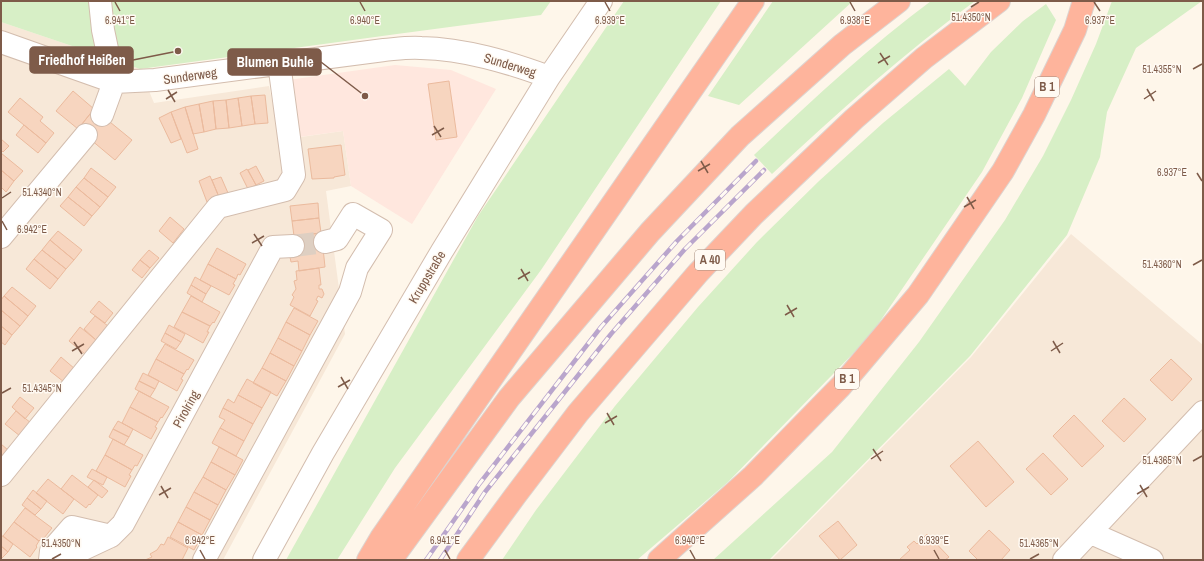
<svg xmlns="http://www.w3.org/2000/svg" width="1204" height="561" font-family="'Archivo Narrow',sans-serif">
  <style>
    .residential { fill: #f7e8d8 }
    .commercial { fill: #ffe7de }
    .green { fill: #d7efc6 }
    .building { fill: #f7d5bf; stroke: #ebba9d }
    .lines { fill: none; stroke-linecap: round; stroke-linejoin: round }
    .minor-tunnel { stroke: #decfc2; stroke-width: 22; stroke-dasharray: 22 11; stroke-linecap: butt }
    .minor-casing { stroke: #d3bdae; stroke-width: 24 }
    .highway-casing { stroke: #ddd4d0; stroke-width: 24 }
    .minor { stroke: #fff; stroke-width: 22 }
    .highway { stroke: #feb49c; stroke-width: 22 }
    .rail-casing { stroke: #b9a5cc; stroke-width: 4.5 }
    .rail { stroke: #fffaf3; stroke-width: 3; stroke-dasharray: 9; stroke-linecap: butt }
    .ticks { fill: none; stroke: #7e5b49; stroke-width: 1.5 }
    .labels { text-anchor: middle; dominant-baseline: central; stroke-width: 3; stroke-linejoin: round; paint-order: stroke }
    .shield { fill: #fffaf3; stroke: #a58b7c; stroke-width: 1 }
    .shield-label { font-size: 12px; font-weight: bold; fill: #7e5b49 }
    .street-label { font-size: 13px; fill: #7e5b49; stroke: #fffaf3 }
    .ticks-label { font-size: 10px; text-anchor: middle; fill: #7e5b49; stroke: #fffaf3; stroke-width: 3; stroke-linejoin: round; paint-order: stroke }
    .leader { fill: none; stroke: #7e5b49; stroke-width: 1.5 }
    .callout-dot { fill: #7e5b49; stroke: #fffaf3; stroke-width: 1.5 }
    .callout { fill: #7e5b49; stroke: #7e5b49; stroke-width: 1.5 }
    .callout-label { font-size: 14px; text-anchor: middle; font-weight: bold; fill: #fff }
  </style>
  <rect width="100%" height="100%" fill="#fef6ea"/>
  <path class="residential" d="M1 22 140 69 154 103 269 86 280 140 343 131 351 186 326 191 345 334 223 560H1Z
    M1071 234 1203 345V560H771L971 357Z"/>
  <path class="commercial" d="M395 65 451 70 496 89 412 224 351 186 343 131 292 138 288 80Z"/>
  <path class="green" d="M1 1H551L541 15 397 34 140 69 1 22Z
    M624 1H721L541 270 395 468 337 560H286L478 216Z
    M773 1H853L739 105 708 96Z
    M931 1H975C903 54 837 113 772 174L754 155C811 101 868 48 931 1Z
    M1112 1H1202L1136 48 1107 112 1100 157 1067 235 970 356 769 560H713L832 452 919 342 1005 220 1043 156 1071 100 1096 44Z
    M1046 4 1056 20 1022 98 982 172 870 336 728 482 637 560H502L536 510 615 406 698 307 757 242 819 181 883 123 949 69 965 86 991 52 1023 21Z"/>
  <path class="building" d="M449 81 457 137 436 140 428 84Z
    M73 91 94 109 78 129 56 111Z
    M265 95 268 123 255 124 251 96Z
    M251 96 255 124 242 126 238 98Z
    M20 98 43 117 40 121 54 133 46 143 8 112Z
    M238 98 242 126 229 128 226 100Z
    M226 100 229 128 216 129 213 101Z
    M213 101 216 129 204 132 199 104Z
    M199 104 204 132 193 134 185 107Z
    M185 107 198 149 187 153 171 112Z
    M94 109 132 140 115 160 78 129Z
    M171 112 181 139 171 143 159 118Z
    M24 125 46 143 38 153 16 135Z
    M1 139 9 146 3 152 1 150Z
    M341 145 345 175 334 177V178L312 179 308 149Z
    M1 153 23 171 14 181 1 170Z
    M256 166 264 181 256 185 248 170Z
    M91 168 116 187 108 197 84 178Z
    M247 169 256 185 248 189 240 173Z
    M1 170 14 181 6 192 1 187Z
    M210 176 219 197 207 202 199 181Z
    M221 177 228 193 219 197 212 180Z
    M84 178 108 197 100 207 76 187Z
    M76 187 100 207 92 216 68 197Z
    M68 197 92 216 84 226 60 206Z
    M318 203 319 218 292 221 290 206Z
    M170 217 184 229 173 243 159 231Z
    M319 218 321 233 294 236 292 221Z
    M58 231 82 250 74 260 50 240Z
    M321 233 323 248 296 251 294 236Z
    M50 240 74 260 66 269 42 250Z
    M217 248 246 264 240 275 238 274 236 279 208 264Z
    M323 248 325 267 299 271 298 261 291 262 289 252Z
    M42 250 66 269 58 279 34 259Z
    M149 250 159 258 150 268 140 260Z
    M34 259 58 279 50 289 26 269Z
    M140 260 150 268 142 278 132 270Z
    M208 264 236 279 233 284 235 285 229 295 200 280Z
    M319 268 321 285H319V289H322L324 294 322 298 318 296 316 300 318 301 310 316 290 305 294 297 292 295 296 289 294 281 297 280 296 271Z
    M195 277 211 286 206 294 191 285Z
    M191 285 206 294 202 302 187 293Z
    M12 287 36 306 28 316 4 296Z
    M4 296 28 316 20 326 1 310V300Z
    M191 296 220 312 214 323 213 322 210 326 182 312Z
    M99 301 113 313 105 323 90 312Z
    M294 308 318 321 310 335 286 322Z
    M1 310 20 326 12 335 1 326Z
    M182 312 210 326 207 332H209L203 343 174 327Z
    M95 316 108 326 96 340 84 329Z
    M286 322 310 335 302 351 278 338Z
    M169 325 185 334 181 342 165 333Z
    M1 326 12 335 5 345 1 342Z
    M80 327 96 340 85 354 69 341Z
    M165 333 181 342 176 349 161 341Z
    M278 338 302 351 294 366 270 353Z
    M165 344 194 360 188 370 187 369 184 374 156 359Z
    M270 353 294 366 286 381 262 368Z
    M61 357 75 369 64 382 50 371Z
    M156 359 184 374 181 379 183 380 177 391 148 375Z
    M1171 359 1192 379 1172 401 1150 380Z
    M262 368 286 381 277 396 253 383Z
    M143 373 159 381 155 389 139 381Z
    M247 379 271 392 262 408 238 395Z
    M139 381 155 389 150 397 135 389Z
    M139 391 169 407 162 418 161 417 158 422 130 407Z
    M238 395 262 408 253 424 223 408 228 399 234 403Z
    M20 397 34 408 25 419 12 407Z
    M1124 398 1146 419 1124 442 1102 421Z
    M130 407 158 422 155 427 157 428 151 439 122 423Z
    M223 408 253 424 244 441 220 428 225 420 219 417Z
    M16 411 31 423 20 436 5 424Z
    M1074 415 1104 446 1082 467 1053 436Z
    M118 421 133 429 129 437 113 429Z
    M220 428 244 441 236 456 212 443Z
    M113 429 129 437 124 445 109 437Z
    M113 439 143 455 137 466 135 465 132 470 105 455Z
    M978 441 1014 482 986 507 950 466Z
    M1 444 8 450 1 457Z
    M219 447 243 460 235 475 211 462Z
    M1043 453 1068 479 1051 495 1026 469Z
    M105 455 132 470 129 475 131 476 125 487 96 471Z
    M211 462 235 475 226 490 203 477Z
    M92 469 107 477 103 485 87 477Z
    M72 475 98 495 90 505 89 504 86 508 61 489Z
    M203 477 226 490 218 505 194 492Z
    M48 479 74 499 63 514 36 493Z
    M94 480 108 491 102 498 88 487Z
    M33 490 47 501 41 509 27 498Z
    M194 492 218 505 210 520 186 507Z
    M27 498 41 509 35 515 22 505Z
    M186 507 210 520 202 535 178 522Z
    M25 508 52 528 44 538 43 537 39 541 14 522Z
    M838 521 857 545 840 560 819 536Z
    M14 522 39 541 36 546 37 547 30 557 3 536Z
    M178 522 202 535 194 550 170 537Z
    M989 530 1010 550 1001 560H978L969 551Z
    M927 534 949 557 945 560H899L910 550 907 547 914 541 917 544Z
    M1 535 13 544 8 552 1 546Z
    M168 537 188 548 182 560H145L152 557 150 554 157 550 161 544 164 545Z
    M1 546 8 552 2 558 1 557Z"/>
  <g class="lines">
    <path class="minor-tunnel" d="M293 246 325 242"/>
    <defs>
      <path id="minor" d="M100 1 103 30 114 82 102 115
        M1 42 114 82 155 80 384 50C396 49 409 47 421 48 465 49 508 62 549 77
        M1 237 86 135
        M1 475 218 207 285 190 294 175 279 63
        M1091 533 1152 560
        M50 560 51 551 72 527 111 536
        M60 560 111 536 123 524 273 247 293 246
        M204 560 350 292 357 268 381 230 353 214 337 239 325 242
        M264 560 323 453 442 251 549 77 601 1
        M1064 560 1203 412"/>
      <path id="highway" d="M368 560 381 538 753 1
        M391 560 509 398 650 232 740 136 842 45 899 1
        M468 560 515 496 578 413 698 273 754 214 854 119 924 58 999 1
        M659 560 753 476 841 386 918 295 1003 171 1034 115 1075 30 1084 1"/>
    </defs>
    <use href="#minor" class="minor-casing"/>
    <use href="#highway" class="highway-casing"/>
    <use href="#minor" class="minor"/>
    <use href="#highway" class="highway"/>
    <defs>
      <path id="rail" d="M426 560 480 483 601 327 677 241 756 161
        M440 560 485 492 611 334 685 249 764 170"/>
    </defs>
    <use href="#rail" class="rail-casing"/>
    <use href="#rail" class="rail"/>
  </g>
  <path class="ticks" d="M115 2 120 11M360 2 365 11M605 2 610 11M850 2 855 11M1094 2 1100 11M971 7 979 2M880 53 888 65M878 63 890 56M1193 69 1202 64M1147 89 1154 101M168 90 175 102M166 99 177 92M1144 99 1156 91M434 126 441 137M432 135 444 128M701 161 708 173M698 171 710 164M1197 173 1202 181M967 197 974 209M2 198 11 192M964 207 976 200M2 221 7 230M254 234 262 246M252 243 264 236M1193 265 1202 260M521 269 528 281M518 279 530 272M787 305 794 317M785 315 797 308M1053 341 1060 353M74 342 82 354M72 351 84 344M1051 351 1063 343M341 377 348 389M338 387 350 380M2 393 11 388M607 413 614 425M605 423 617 416M873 449 881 461M871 459 883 451M1193 461 1202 456M1140 485 1147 497M161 486 168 498M1137 494 1149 487M159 495 171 488M200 550 205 559M445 550 450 559M690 550 695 559M934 550 939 559M52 559 61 554M1030 559 1039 554"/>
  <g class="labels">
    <g class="shield">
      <rect x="1035" y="77" width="24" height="20" rx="3"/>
      <rect x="695" y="250" width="30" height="20" rx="3"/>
      <rect x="835" y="369" width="24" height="20" rx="3"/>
    </g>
    <g class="shield-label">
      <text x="1047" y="87">B 1</text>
      <text x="710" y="260">A 40</text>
      <text x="847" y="379">B 1</text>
    </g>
    <g class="street-label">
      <text transform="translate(510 65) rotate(17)">Sunderweg</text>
      <text transform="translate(190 76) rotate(-8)">Sunderweg</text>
      <text transform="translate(427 277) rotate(-59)">Kruppstraße</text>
      <text transform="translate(186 409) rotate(-61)">Pirolring</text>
    </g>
  </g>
  <g class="ticks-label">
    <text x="971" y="21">51.4350°N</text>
    <text x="120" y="24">6.941°E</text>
    <text x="365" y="24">6.940°E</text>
    <text x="610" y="24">6.939°E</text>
    <text x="855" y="24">6.938°E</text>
    <text x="1100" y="24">6.937°E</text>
    <text x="1162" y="73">51.4355°N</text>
    <text x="1172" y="176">6.937°E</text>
    <text x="42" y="196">51.4340°N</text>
    <text x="32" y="233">6.942°E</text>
    <text x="1162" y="268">51.4360°N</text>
    <text x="42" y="392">51.4345°N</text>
    <text x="1162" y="464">51.4365°N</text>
    <text x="200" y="544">6.942°E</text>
    <text x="445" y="544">6.941°E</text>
    <text x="690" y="544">6.940°E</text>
    <text x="934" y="544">6.939°E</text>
    <text x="61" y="547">51.4350°N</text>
    <text x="1039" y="547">51.4365°N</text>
  </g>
  <path class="leader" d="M178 51L133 60M365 96L321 62"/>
  <g class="callout-dot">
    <circle cx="178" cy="51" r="4"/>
    <circle cx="365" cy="96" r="4"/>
  </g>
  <g class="callout">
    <rect x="30" y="47" width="103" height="26" rx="4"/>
    <rect x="228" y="49" width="93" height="26" rx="4"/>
  </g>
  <g class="callout-label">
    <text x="82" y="65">Friedhof Heißen</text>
    <text x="275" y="67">Blumen Buhle</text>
  </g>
  <rect width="1204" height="561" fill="none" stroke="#7e5b49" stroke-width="4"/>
</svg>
